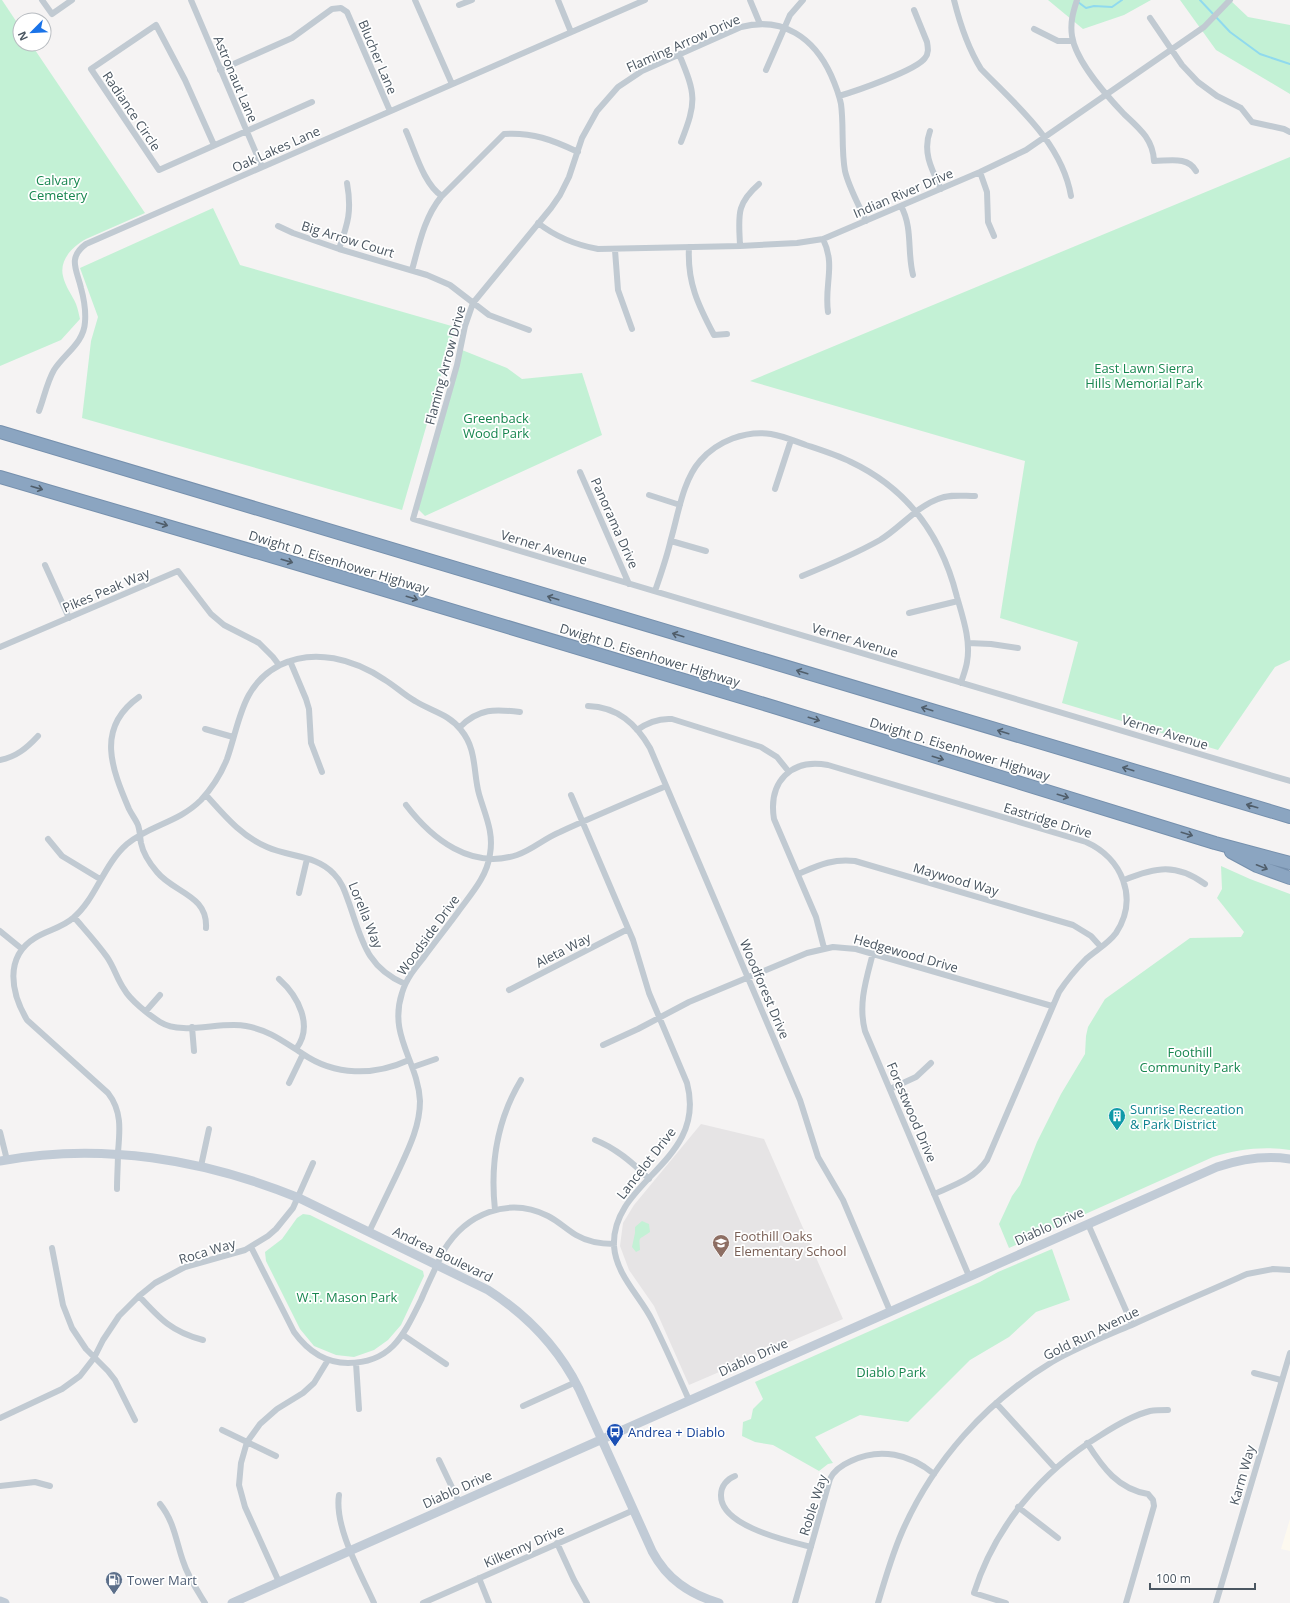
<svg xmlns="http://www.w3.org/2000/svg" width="1290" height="1603" font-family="'Open Sans',sans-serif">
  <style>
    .commercial { fill: #fdf9ef }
    .education { fill: #e6e4e5 }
    .green { fill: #c3f1d5 }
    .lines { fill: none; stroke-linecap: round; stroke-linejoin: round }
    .stream { stroke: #90daee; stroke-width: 2 }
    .highway-casing { stroke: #7690ad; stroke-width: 14 }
    .street { stroke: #c1cad2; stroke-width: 6 }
    .secondary { stroke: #c1cbd6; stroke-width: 9 }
    .highway { stroke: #8ba5c1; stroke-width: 12 }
    .oneway { stroke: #505e6b }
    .labels { text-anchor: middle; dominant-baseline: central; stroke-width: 3.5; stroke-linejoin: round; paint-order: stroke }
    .street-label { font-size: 13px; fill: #4a5661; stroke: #fff }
    .park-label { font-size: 13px; fill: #17864f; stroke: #fff }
    .culture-label { font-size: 13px; fill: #0d838f; stroke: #fff; text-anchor: start }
    .education-label { font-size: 13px; fill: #785e54; stroke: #fff; text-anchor: start }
    .transit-label { font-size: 13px; fill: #164399; stroke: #fff; text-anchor: start }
    .service-label { font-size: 13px; fill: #4e5e75; stroke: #fff; text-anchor: start }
  </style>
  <rect width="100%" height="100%" fill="#f5f3f3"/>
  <path class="commercial" d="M1290 1519V1551L1281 1549Z"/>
  <path class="education" d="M701 1124 764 1139 843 1319 689 1385 654 1306 629 1270 620 1246 623 1223 634 1205Z"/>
  <path class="green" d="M0 0H2L20 27V44H31L145 213 86 239C73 246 59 260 63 276 65 286 72 295 76 304 78 309 79 315 80 319L61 340 0 366Z
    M1048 0H1151L1124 15 1083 29Z
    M1180 0H1230L1248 17 1290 25V94L1216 50Z
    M1290 157V660L1275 667 1218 750 1062 703 1078 642 1000 618 1025 461 750 381Z
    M213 208 240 265 455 327 402 510 82 418 91 341 98 317 80 268Z
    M462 350 507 368 522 379 582 373 602 435 425 516 417 508Z
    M1221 866 1250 879 1290 894V1150C1264 1146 1238 1149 1213 1157L1009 1248 999 1224 1012 1196 1020 1185 1037 1142 1061 1094 1085 1054 1086 1036 1088 1027 1105 999 1190 938 1241 937 1244 932 1217 898 1222 889Z
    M303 1214 310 1215 423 1271 424 1276 401 1325 388 1340 374 1350 354 1357 336 1355 314 1346 300 1329 266 1261 265 1252 282 1239 297 1218Z
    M642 1221 649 1224 650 1232C638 1241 639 1235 640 1250L636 1252 632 1247 635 1233V1227Z
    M1052 1249 1070 1300 1036 1312 1009 1337 970 1360 908 1422 860 1415 815 1437 833 1463 828 1464 819 1471 773 1445 755 1442 742 1436 743 1422 751 1419 753 1409 763 1399 755 1382 980 1282 998 1272Z"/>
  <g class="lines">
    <path class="stream" d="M1200 0 1230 32 1260 54 1290 64
      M1078 2 1086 8 1094 6 1112 7 1122 0"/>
    <defs>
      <path id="highway" d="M0 432 1290 817
        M0 477 311 568 774 707 1215 843 1290 863
        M1231 852 1257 866 1290 878"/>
    </defs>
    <use href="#highway" class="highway-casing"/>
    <path class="street" d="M42 0 52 14 72 0
      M191 0 262 167
      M415 0 452 84
      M558 0 571 32
      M750 0 760 24
      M954 0C960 24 968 48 981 69 1017 106 1062 143 1071 196
      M1077 0C1073 12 1070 23 1072 36 1076 62 1106 95 1124 114 1139 128 1153 139 1154 161 1169 161 1188 156 1196 171
      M459 5 472 0
      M1150 18 1182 65 1198 82 1217 96 1241 108 1252 122 1284 129 1290 132
      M1034 29 1058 41H1073
      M679 54C696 95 697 101 681 142
      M220 70 292 38 332 9 341 8 347 12 390 111
      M766 70 790 15 803 0
      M839 96C856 91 917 70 925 58 929 53 928 48 927 42L914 10
      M406 131C415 151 424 185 442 196
      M930 131C922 152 932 170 941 189
      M214 145 185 80 156 25 91 69 159 170 312 102
      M980 172 987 192 988 222 994 236
      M901 206C913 228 907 252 913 275
      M866 221C859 205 849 188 845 171 841 149 844 126 841 104 839 94 835 84 831 75 814 38 783 16 741 27L642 71 618 87 597 111 582 138 569 177 560 195 551 208 473 303 465 326 457 365 413 519 1290 781
      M538 223C556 237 576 245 598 249L740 246 797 243 823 239 980 172 1026 150 1204 27 1230 0
      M278 226 293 233 339 249 427 275 450 285 489 315 529 330
      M823 239C836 266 824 284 828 312
      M740 246C739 216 735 205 759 184
      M689 247C687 282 698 305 714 335L727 334
      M339 249C348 223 352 211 347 183
      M615 250 618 290 632 329
      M412 270C419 245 424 218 441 197L504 134C532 132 553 140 578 152
      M39 411C44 398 47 382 54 370 64 354 84 343 85 322 86 310 84 299 81 288 77 270 67 258 86 244L645 0
      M580 472 629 584
      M775 489 791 440
      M649 495 680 505
      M671 541 706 551
      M45 565 69 618
      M802 576C829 565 855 554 880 540 900 528 916 507 938 499 949 494 962 496 975 496
      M655 591C661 574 667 557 671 539 678 515 683 480 700 461 717 441 746 430 771 434 783 436 795 441 806 445 821 450 837 455 851 462 908 489 942 537 957 597 963 618 971 641 967 662 966 669 963 676 961 683
      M909 613 958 601
      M968 643 991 644 1018 648
      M0 647 178 571 211 614 224 625 259 643 273 657 279 665
      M290 661 306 699 309 709 311 743 322 772
      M139 697C95 728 112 769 129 809 132 815 136 820 138 825 140 831 140 837 141 843 143 853 151 865 157 872 174 893 208 895 206 928
      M588 706C618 707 636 724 650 748L800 1100 818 1157 843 1200 890 1311
      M460 727C479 708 495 709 520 712
      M205 729 233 737
      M637 730C648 722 658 718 672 719L761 747 777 757 789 772
      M0 760C16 757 27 748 38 736
      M206 795C224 815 241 836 267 847 289 857 317 855 334 874 342 882 345 892 349 903 362 940 366 967 405 984
      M571 795 633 940 649 993 687 1083C708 1162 611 1180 614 1246 616 1275 640 1296 652 1320 665 1346 677 1373 689 1400
      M406 805C432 839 471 870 517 855 532 850 545 838 560 832 595 816 631 801 666 786
      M48 839 62 856 100 879
      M798 874C817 866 833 858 855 861L1073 925 1091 936 1101 947
      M1124 880C1156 867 1176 863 1205 884
      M299 893 307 859
      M74 917C85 930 97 943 107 957 114 967 117 979 124 989 130 1000 149 1015 160 1022 183 1036 220 1021 246 1026 269 1030 284 1042 303 1054 335 1076 374 1076 409 1060
      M0 931 22 949
      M824 948 816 917 774 819C768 782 791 758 828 765L1086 842C1122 858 1139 898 1116 933 1108 944 1096 950 1086 959 1076 969 1067 980 1059 992L987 1160C974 1179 954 1185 934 1194
      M873 953C866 980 858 1004 865 1031L969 1276
      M279 979C298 996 314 1026 296 1049
      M509 990 628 929
      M146 1011 160 995
      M192 1027 194 1051
      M603 1045 638 1029 689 1002 807 953 833 947 856 949 1052 1006
      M413 1067 436 1059
      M289 1083 303 1054
      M890 1089 916 1077 931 1063
      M0 1132 7 1160
      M595 1140C616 1148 633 1163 649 1179
      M201 1166 209 1129
      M117 1189C117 1177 118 1165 118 1152 120 1130 122 1111 108 1093L27 1020C11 993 4 957 35 938 47 930 62 928 73 918 96 899 103 865 127 844 149 825 178 823 201 800 212 788 221 774 227 759 240 722 241 685 280 665 314 648 354 659 385 680 395 686 404 695 415 701 431 711 449 714 461 730 477 749 473 772 479 794 485 815 494 832 490 854 487 877 471 894 458 912 447 927 435 942 424 957 415 968 406 979 402 993 388 1036 418 1061 420 1101 420 1128 407 1152 396 1176 387 1195 378 1213 369 1232
      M495 1210C490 1164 497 1120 521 1080
      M1088 1224 1132 1324
      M251 1247 294 1332C307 1350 325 1363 348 1363 392 1363 404 1334 421 1300 428 1283 436 1267 444 1250 466 1214 508 1196 548 1216 558 1221 566 1229 576 1235 588 1242 600 1244 614 1244
      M52 1248 63 1305 72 1328 86 1349 108 1371 115 1380 135 1420
      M139 1296C160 1319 172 1332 203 1340
      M403 1335 446 1364
      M356 1363 359 1409
      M1254 1373 1281 1380
      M996 1403 1055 1468
      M523 1406 576 1382
      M0 1418 62 1389 80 1376 94 1358 103 1340 119 1316 139 1296 155 1283 185 1267 245 1250 268 1236 276 1229 293 1208 313 1163
      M222 1430 276 1456
      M1087 1443C1103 1468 1118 1489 1148 1494L1153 1500 1154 1506 1126 1603
      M439 1460 459 1502
      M735 1476C727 1479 721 1486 721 1495 720 1526 788 1541 811 1547
      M0 1486 35 1482 50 1486
      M339 1495C334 1527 361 1574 374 1603
      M160 1504C174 1521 176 1541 183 1561 188 1577 197 1590 205 1603
      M1018 1507 1058 1538
      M557 1543 574 1580 587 1603
      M479 1578 489 1603
      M279 1582 245 1507 239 1485 241 1463 247 1442 260 1424 277 1409 303 1393 314 1383 328 1360
      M423 1603 634 1510
      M795 1603 830 1479C834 1470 842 1465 851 1461 880 1447 910 1454 934 1474
      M878 1603C885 1579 892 1555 902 1532 933 1461 986 1402 1052 1362 1078 1347 1106 1336 1134 1324 1171 1307 1209 1291 1247 1274L1273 1269 1290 1270
      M1006 1603 974 1593C995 1526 1042 1471 1101 1435 1115 1426 1134 1415 1150 1411 1156 1410 1162 1410 1168 1410
      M1216 1603 1290 1353"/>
    <path class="secondary" d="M0 1161C101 1142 204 1159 299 1198L488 1290C527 1315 558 1347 579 1389L652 1551C667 1579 689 1594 719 1603
      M0 1601 5 1603
      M232 1603 1217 1167C1241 1159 1265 1155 1290 1159"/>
    <use href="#highway" class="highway"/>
  </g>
  <defs><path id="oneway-shaft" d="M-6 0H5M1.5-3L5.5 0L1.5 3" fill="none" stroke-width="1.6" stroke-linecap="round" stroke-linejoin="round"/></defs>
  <g class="oneway">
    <use href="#oneway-shaft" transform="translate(37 488) rotate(16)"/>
    <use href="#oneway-shaft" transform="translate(162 524) rotate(16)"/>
    <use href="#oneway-shaft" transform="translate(287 561) rotate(16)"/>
    <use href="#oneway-shaft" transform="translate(412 598) rotate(17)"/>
    <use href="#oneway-shaft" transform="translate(553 598) rotate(-163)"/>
    <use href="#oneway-shaft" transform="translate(678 635) rotate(-163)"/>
    <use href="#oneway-shaft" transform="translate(802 672) rotate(-163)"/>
    <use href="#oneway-shaft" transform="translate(927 709) rotate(-163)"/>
    <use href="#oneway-shaft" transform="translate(814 719) rotate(17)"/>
    <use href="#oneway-shaft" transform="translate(1003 732) rotate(-163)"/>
    <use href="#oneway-shaft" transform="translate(938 758) rotate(17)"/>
    <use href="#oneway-shaft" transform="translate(1128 769) rotate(-163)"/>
    <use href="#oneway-shaft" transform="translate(1063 796) rotate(17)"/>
    <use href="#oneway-shaft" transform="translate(1252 806) rotate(-164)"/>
    <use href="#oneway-shaft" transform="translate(1187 834) rotate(17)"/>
    <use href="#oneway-shaft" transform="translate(1262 867) rotate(22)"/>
  </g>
  <defs>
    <symbol id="building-pin" viewBox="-11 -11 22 30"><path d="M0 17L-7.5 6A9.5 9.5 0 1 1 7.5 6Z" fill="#0f9aa8" stroke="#fff"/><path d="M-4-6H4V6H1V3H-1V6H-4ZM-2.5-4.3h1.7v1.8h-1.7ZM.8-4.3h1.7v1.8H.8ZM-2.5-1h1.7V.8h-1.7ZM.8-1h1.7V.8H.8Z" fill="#fff"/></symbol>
    <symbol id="school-pin" viewBox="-11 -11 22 30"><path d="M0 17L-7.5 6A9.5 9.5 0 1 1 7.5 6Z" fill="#8d6e63" stroke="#fff"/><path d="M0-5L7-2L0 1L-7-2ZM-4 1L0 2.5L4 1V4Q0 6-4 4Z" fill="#fff"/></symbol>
    <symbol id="bus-pin" viewBox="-11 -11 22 30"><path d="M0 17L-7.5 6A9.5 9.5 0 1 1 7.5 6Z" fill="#1a4fb4" stroke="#fff"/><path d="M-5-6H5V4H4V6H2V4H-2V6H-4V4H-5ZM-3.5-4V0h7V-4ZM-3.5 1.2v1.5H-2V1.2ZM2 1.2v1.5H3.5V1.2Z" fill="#fff"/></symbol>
    <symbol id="fuel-pin" viewBox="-11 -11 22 30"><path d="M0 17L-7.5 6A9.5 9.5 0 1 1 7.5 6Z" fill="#5c6f8a" stroke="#fff"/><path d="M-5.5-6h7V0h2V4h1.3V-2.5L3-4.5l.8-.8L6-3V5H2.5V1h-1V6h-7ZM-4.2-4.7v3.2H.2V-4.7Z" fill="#fff"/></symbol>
  </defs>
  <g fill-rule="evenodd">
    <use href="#building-pin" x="1107" y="1106" width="20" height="27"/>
    <use href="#school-pin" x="711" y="1233" width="20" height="27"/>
    <use href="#bus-pin" x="605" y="1422" width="20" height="27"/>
    <use href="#fuel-pin" x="104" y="1570" width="20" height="27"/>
  </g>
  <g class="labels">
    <g class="street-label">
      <text transform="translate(683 43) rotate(-24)">Flaming Arrow Drive</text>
      <text transform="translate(378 57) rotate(67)">Blucher Lane</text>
      <text transform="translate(236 79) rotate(67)">Astronaut Lane</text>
      <text transform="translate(132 111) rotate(56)">Radiance Circle</text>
      <text transform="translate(276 149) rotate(-24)">Oak Lakes Lane</text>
      <text transform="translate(903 193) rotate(-23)">Indian River Drive</text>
      <text transform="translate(348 239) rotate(17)">Big Arrow Court</text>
      <text transform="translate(445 365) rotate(-75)">Flaming Arrow Drive</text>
      <text transform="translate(615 523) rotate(66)">Panorama Drive</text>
      <text transform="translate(544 547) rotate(17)">Verner Avenue</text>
      <text transform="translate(339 562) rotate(17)">Dwight D. Eisenhower Highway</text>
      <text transform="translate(106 590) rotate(-23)">Pikes Peak Way</text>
      <text transform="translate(855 640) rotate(17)">Verner Avenue</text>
      <text transform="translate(650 655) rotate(17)">Dwight D. Eisenhower Highway</text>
      <text transform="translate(1165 732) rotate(17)">Verner Avenue</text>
      <text transform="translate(960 749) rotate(17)">Dwight D. Eisenhower Highway</text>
      <text transform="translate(1048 820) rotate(17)">Eastridge Drive</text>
      <text transform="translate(956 879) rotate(16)">Maywood Way</text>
      <text transform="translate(366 915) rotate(68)">Lorella Way</text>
      <text transform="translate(428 935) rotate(-54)">Woodside Drive</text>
      <text transform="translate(563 950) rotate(-27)">Aleta Way</text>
      <text transform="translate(906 953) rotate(16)">Hedgewood Drive</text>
      <text transform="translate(765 989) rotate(67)">Woodforest Drive</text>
      <text transform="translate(912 1112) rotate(67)">Forestwood Drive</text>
      <text transform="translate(646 1163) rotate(-52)">Lancelot Drive</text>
      <text transform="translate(1049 1226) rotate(-24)">Diablo Drive</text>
      <text transform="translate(207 1251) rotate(-17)">Roca Way</text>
      <text transform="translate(443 1254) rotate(26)">Andrea Boulevard</text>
      <text transform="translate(1091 1333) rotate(-26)">Gold Run Avenue</text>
      <text transform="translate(753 1357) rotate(-24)">Diablo Drive</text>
      <text transform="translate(1242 1475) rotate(-74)">Karm Way</text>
      <text transform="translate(457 1489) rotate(-24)">Diablo Drive</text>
      <text transform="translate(813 1505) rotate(-72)">Roble Way</text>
      <text transform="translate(524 1546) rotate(-24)">Kilkenny Drive</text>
    </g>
    <g class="park-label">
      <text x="58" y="180">Calvary<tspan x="58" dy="15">Cemetery</tspan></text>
      <text x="1144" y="368">East Lawn Sierra<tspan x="1144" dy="15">Hills Memorial Park</tspan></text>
      <text x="496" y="418">Greenback<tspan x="496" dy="15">Wood Park</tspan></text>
      <text x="1190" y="1052">Foothill<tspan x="1190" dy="15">Community Park</tspan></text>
      <text x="347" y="1297">W.T. Mason Park</text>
      <text x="891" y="1372">Diablo Park</text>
    </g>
    <g class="culture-label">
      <text x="1130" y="1109">Sunrise Recreation<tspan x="1130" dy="15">&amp; Park District</tspan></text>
    </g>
    <g class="education-label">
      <text x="734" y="1236">Foothill Oaks<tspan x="734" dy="15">Elementary School</tspan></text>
    </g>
    <g class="transit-label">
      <text x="628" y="1432">Andrea + Diablo</text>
    </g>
    <g class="service-label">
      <text x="127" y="1580">Tower Mart</text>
    </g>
  </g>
  <g transform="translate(32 32) rotate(246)"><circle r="19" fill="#ffffff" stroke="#b7bbc0"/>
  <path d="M0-3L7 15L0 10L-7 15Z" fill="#1a73e8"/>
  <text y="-6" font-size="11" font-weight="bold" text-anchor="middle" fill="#4a5661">N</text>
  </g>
  <path d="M1150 1583v6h105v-6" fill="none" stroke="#4a5661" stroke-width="2"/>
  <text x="1156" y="1583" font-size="12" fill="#4a5661" stroke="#ffffff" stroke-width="3" paint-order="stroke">100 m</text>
</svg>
